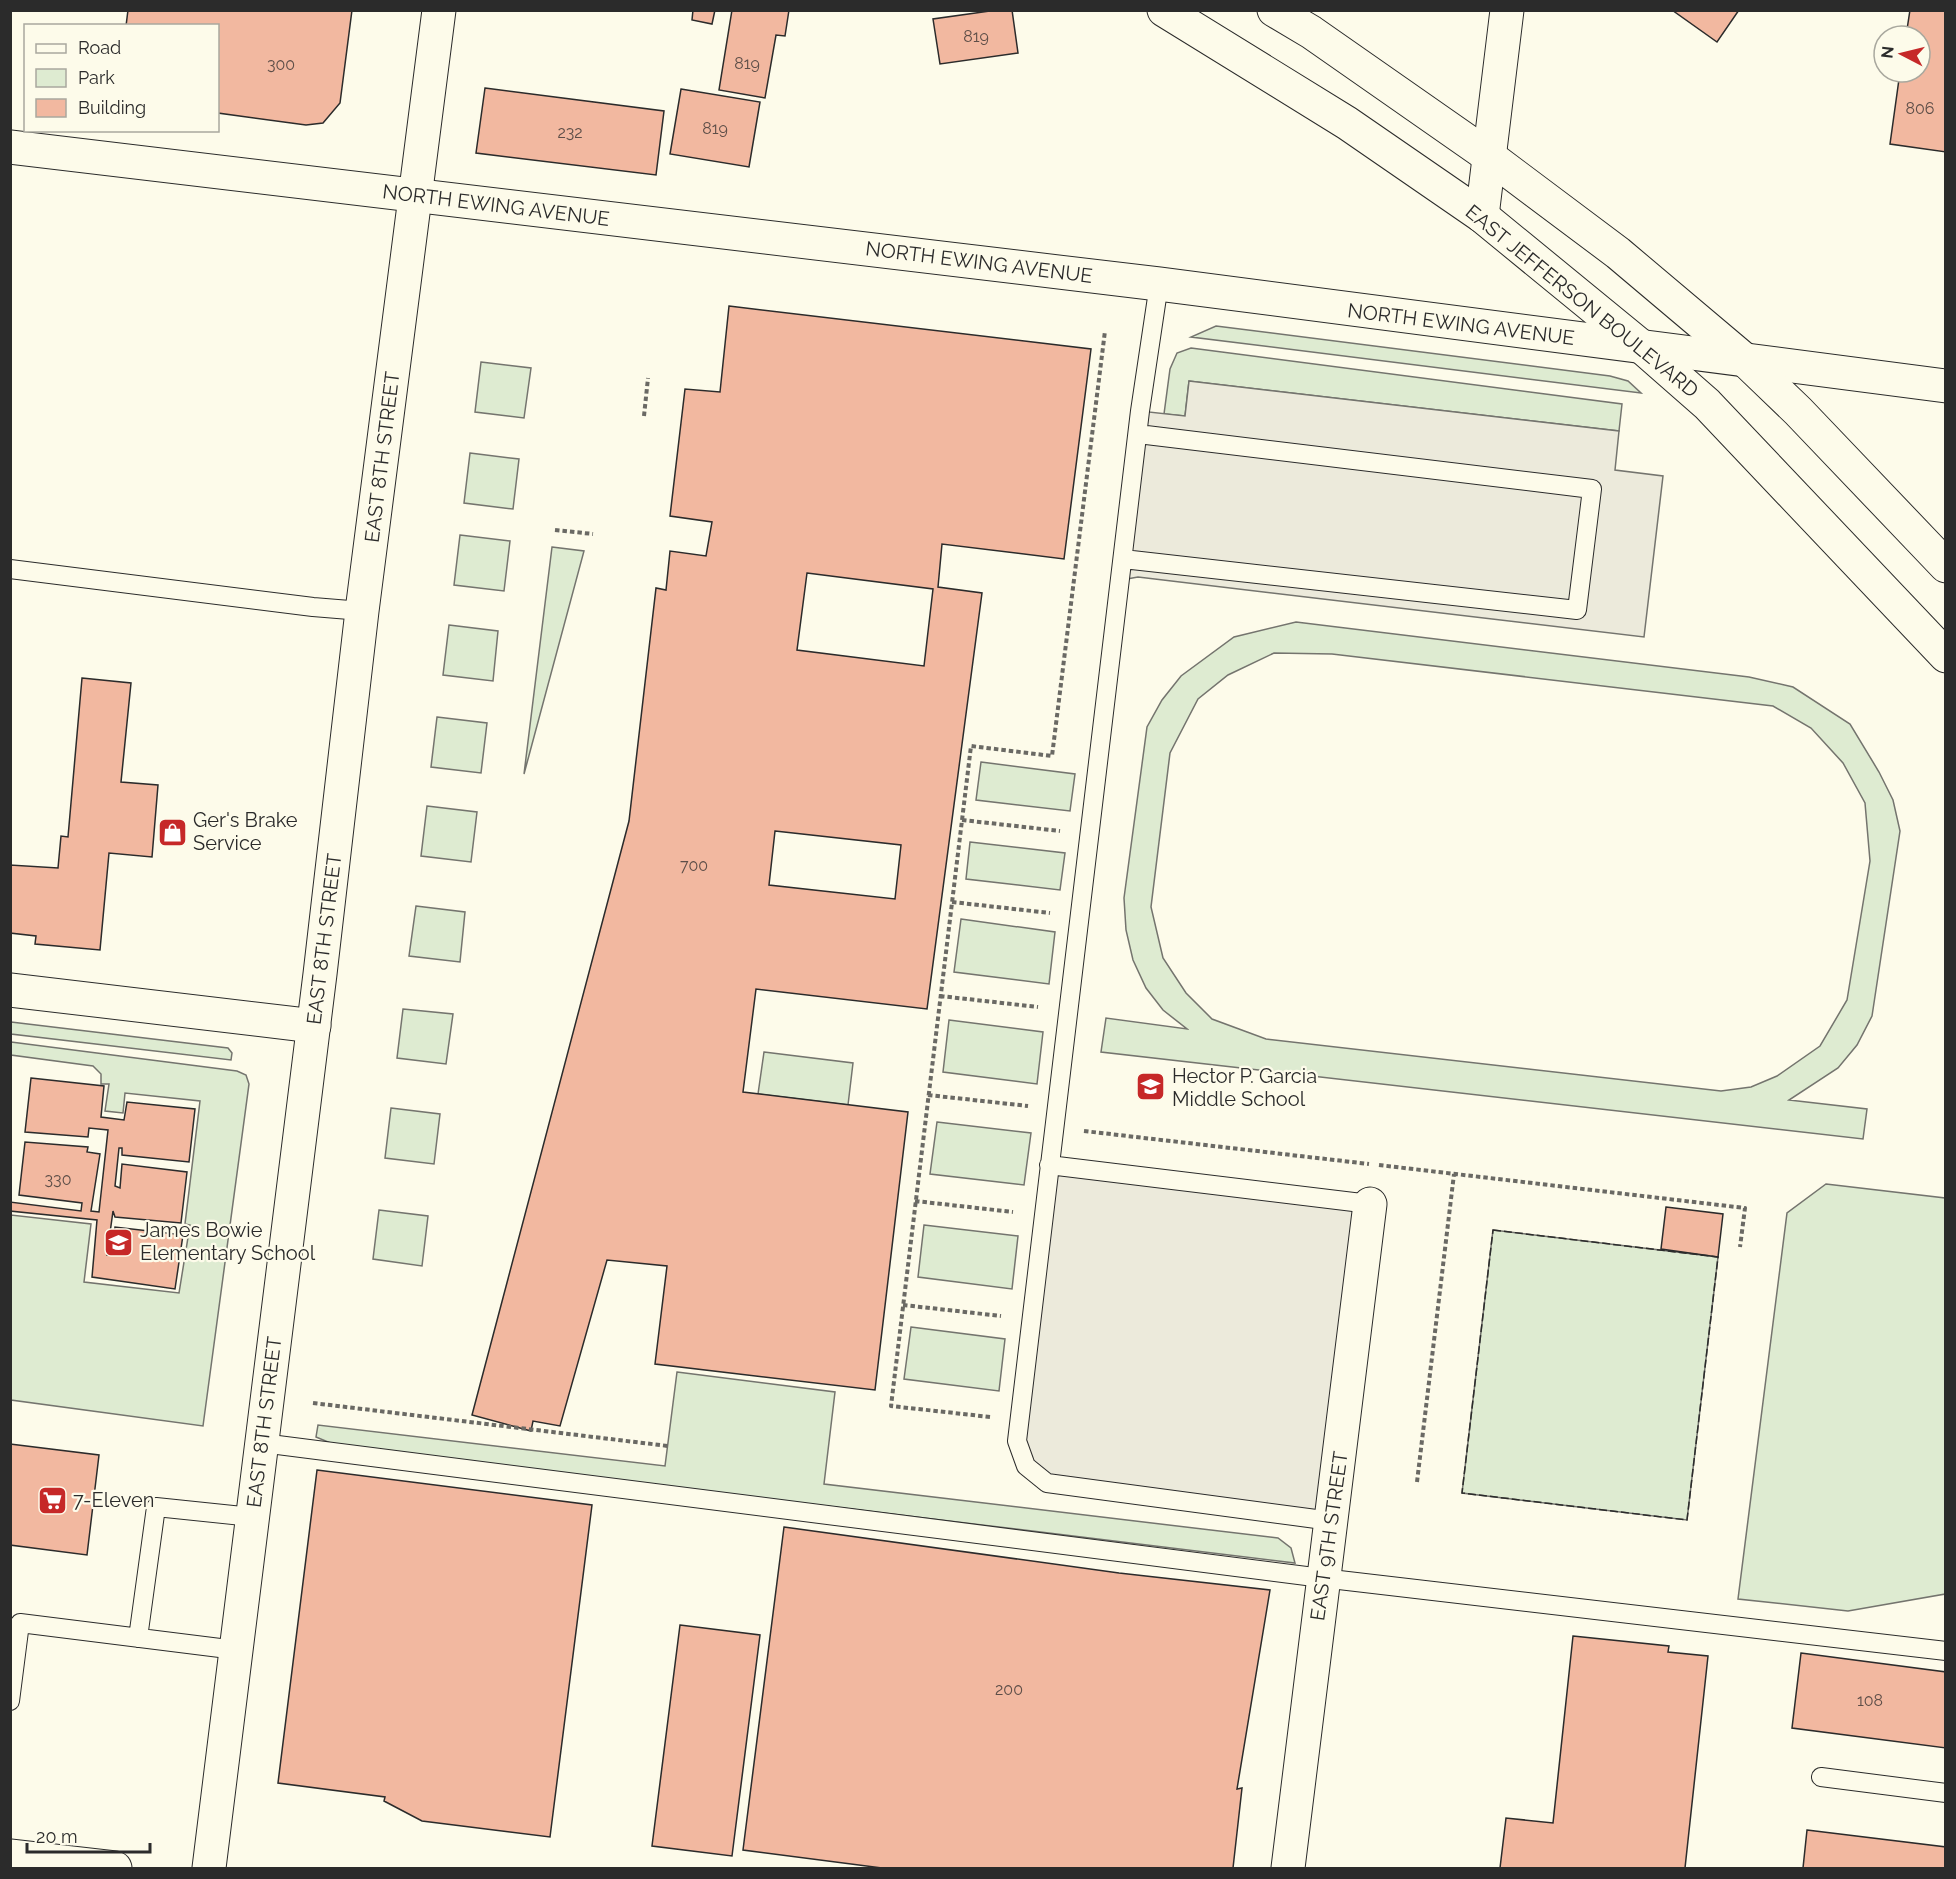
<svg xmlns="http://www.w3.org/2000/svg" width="1956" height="1879" font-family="Raleway,sans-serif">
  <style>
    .green { fill: #deebd1; stroke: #74746e; stroke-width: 1.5; fill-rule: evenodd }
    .parking { fill: #eceadb; stroke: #74746e; stroke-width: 1.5 }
    .building { fill: #f2b8a0; stroke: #2b2b2b; stroke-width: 1.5; fill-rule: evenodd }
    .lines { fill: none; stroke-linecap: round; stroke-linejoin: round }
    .service-casing { stroke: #2b2b2b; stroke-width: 20 }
    .minor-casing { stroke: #2b2b2b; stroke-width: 35 }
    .tertiary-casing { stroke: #2b2b2b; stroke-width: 35 }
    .secondary-casing { stroke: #2b2b2b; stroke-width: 35 }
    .path { stroke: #6a6964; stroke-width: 4; stroke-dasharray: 4.5 3; stroke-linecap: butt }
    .service { stroke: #fdfbea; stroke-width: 18 }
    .minor { stroke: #fdfbea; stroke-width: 33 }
    .tertiary { stroke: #fdfbea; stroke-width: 33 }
    .secondary { stroke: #fdfbea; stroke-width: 33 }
    .fence { stroke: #2b2b2b; stroke-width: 1.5; stroke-dasharray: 8 3; stroke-linecap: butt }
    .labels { text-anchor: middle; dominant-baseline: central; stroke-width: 4.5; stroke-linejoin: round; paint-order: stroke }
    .number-label { font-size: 16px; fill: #5d4e48 }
    .street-label { font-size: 20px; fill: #2b2b2b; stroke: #fdfbea }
    .poi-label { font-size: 20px; fill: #2b2b2b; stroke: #fdfbea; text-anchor: start }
  </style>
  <rect width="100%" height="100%" fill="#fdfbea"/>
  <path class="green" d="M1216 326 1610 376 1628 381 1641 393 1191 337Z
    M1191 348 1622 404 1619 431 1189 381 1185 416 1164 414 1170 369 1177 353Z
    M481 362 531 368 524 418 475 412Z
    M470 453 519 459 513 509 464 503Z
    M460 535 510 541 504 591 454 585Z
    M552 547 584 551 524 774Z
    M1296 622 1749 677 1793 687 1850 724 1879 772 1893 800 1900 831 1872 1016 1857 1045 1838 1068 1789 1100 1867 1109 1863 1139 1101 1052 1106 1018 1187 1029 1163 1010 1146 988 1133 960 1126 930 1124 898 1147 727 1162 700 1181 676 1234 637ZM1274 653 1332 654 1773 706 1811 728 1843 763 1865 803 1870 861 1847 1000 1820 1046 1777 1076 1751 1087 1721 1091 1266 1039 1212 1019 1186 993 1163 958 1151 907 1170 753 1198 699 1228 675Z
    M449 625 498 631 493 681 443 675Z
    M437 717 487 723 481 773 431 767Z
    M981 762 1075 774 1070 811 976 800Z
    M427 806 477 812 471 862 421 856Z
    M970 842 1065 853 1060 890 966 879Z
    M416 906 465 912 460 962 409 956Z
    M961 919 1055 932 1049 984 954 972Z
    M403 1009 453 1014 446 1064 397 1058Z
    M949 1020 1043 1032 1037 1084 943 1072Z
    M11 1022 228 1048 232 1053 231 1060 11 1034Z
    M11 1042 237 1071 246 1075 249 1084 203 1426 11 1400V1215L91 1224 84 1282 179 1293 190 1225 185 1224 200 1101 125 1093 123 1113 105 1111 109 1084H101V1074L93 1066 11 1055Z
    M764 1052 853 1063 848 1105 758 1094Z
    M391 1108 440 1114 434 1164 385 1158Z
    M937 1122 1031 1133 1024 1185 930 1174Z
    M1826 1184 1945 1198V1594L1848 1611 1738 1599 1787 1213Z
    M379 1210 428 1216 422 1266 373 1259Z
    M924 1225 1018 1236 1012 1289 918 1277Z
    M1493 1230 1718 1257 1687 1520 1462 1493Z
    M911 1327 1005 1339 999 1391 904 1379Z
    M677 1372 835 1392 824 1484 1278 1538 1291 1548 1295 1563 340 1447 316 1437 318 1425 665 1466Z"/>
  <path class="parking" d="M1189 381 1619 431 1615 470 1663 476 1644 637 1138 577 1121 580 1140 411 1185 416Z
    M1049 1165 1370 1204 1331 1521 1047 1483 1026 1466 1023 1386Z"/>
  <path class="building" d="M128 10H352L340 103 323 123 306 125 218 113V26H126Z
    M693 10H715L712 24 692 20Z
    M732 10H789L785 36 776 35 765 98 719 90Z
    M997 10H1012L1018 53 940 64 933 19Z
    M1672 10H1739L1717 42Z
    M1910 10H1946V152L1890 144 1900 72H1920V36H1906Z
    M485 88 664 111 656 175 476 153Z
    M681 89 760 102 749 167 670 154Z
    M729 306 1091 349 1064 559 942 544 938 587 982 593 927 1009 756 989 743 1092 908 1112 875 1390 655 1364 667 1266 607 1260 560 1426 533 1421 531 1431 472 1415 629 821 656 588 666 590 670 551 706 556 712 522 670 516 685 389 720 392ZM807 573 933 589 924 666 797 650ZM775 831 901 845 895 899 769 885Z
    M82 678 131 683 121 782 158 785 152 857 109 853 100 950 35 944 36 936 10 933V865L58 868 61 836 68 837Z
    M31 1078 104 1086 101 1117 124 1120 127 1102 195 1109 189 1162 122 1155V1148H119L115 1186 120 1188 122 1164 187 1172 181 1223 115 1217 113 1211 107 1255H111L115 1227 183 1235 175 1289 92 1277 97 1220 10 1211V1202L81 1211 82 1203 19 1195 25 1142 88 1147 87 1152 100 1154 91 1211 99 1212 108 1130 89 1128 88 1137 25 1132Z
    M1666 1207 1723 1214 1718 1257 1661 1249Z
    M10 1444 99 1455 87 1555 10 1545Z
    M317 1470 592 1505 550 1837 422 1821 384 1801 385 1797 278 1783Z
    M784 1527 1119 1573 1270 1590 1237 1789 1242 1788 1233 1868H882L743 1850Z
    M680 1625 760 1635 732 1856 652 1846Z
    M1573 1636 1669 1646 1668 1652 1708 1656 1685 1868H1500L1506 1818 1553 1823Z
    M1801 1653 1946 1672V1748L1792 1728Z
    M1807 1830 1946 1847V1868H1803Z"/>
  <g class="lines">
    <defs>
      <path id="service" d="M1159 284 1140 411 1017 1441 1026 1466 1047 1483 1331 1521
        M1123 559 1577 610 1592 489 1138 434
        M10 569 313 607 362 611
        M1049 1165 1370 1204
        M262 1443 1322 1578 1946 1651
        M138 1638 156 1507 252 1517
        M10 1701 20 1623 236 1650
        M1821 1777 1946 1793"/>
      <path id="minor" d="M1482 216 1507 10
        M10 990 314 1026
        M1288 1868 1370 1204"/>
      <path id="tertiary" d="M10 147 1159 284 1946 386
        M10 1856 115 1868"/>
      <path id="secondary" d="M1164 10 1347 123 1482 216 1642 347 1707 404 1946 656
        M1274 10 1311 32 1490 157 1618 253 1746 361 1798 411 1946 566
        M209 1868 320 974 362 611 439 10"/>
    </defs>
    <use href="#service" class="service-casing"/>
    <use href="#minor" class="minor-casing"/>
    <use href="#tertiary" class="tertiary-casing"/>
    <use href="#secondary" class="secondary-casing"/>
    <path class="path" d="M644 416 648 378
      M555 530 593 534
      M962 820 1060 831
      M952 902 1050 913
      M940 996 1038 1007
      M928 1095 1028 1106
      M1084 1131 1369 1164
      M1379 1165 1745 1208 1740 1247
      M915 1201 1013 1212
      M903 1305 1001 1316
      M313 1403 668 1446
      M990 1417 891 1406 971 746 1052 756 1105 331
      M1417 1482 1454 1174"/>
    <use href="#service" class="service"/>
    <use href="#minor" class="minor"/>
    <use href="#tertiary" class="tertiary"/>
    <use href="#secondary" class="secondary"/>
    <path class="fence" d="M1493 1230 1718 1257 1687 1520 1462 1493Z"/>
  </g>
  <defs>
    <symbol id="shop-square" viewBox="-11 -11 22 22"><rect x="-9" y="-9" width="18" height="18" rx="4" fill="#c62828" stroke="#fdfbea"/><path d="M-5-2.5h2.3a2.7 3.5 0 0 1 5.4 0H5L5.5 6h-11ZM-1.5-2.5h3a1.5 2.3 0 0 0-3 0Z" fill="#fff"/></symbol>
    <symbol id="school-square" viewBox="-11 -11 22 22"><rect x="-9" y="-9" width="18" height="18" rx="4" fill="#c62828" stroke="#fdfbea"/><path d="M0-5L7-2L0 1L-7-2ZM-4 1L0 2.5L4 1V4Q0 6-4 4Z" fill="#fff"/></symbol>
    <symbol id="supermarket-square" viewBox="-11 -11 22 22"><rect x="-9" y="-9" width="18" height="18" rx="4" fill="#c62828" stroke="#fdfbea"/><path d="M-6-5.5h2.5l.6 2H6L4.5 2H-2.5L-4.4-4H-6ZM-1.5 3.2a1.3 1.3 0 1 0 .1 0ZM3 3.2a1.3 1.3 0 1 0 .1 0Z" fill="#fff"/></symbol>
  </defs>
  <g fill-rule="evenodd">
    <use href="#shop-square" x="156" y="816" width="33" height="33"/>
    <use href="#school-square" x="1134" y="1070" width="33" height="33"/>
    <use href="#school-square" x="102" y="1226" width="33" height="33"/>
    <use href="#supermarket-square" x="36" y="1484" width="33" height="33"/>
  </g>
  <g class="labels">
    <g class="number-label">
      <text x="976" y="36">819</text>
      <text x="747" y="63">819</text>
      <text x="281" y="64">300</text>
      <text x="1920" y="108">806</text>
      <text x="715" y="128">819</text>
      <text x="570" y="132">232</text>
      <text x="694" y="865">700</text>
      <text x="58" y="1179">330</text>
      <text x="1009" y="1689">200</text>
      <text x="1870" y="1700">108</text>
    </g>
    <g class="street-label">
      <text transform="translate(496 205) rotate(7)">NORTH EWING AVENUE</text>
      <text transform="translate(979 262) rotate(7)">NORTH EWING AVENUE</text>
      <text transform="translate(1582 301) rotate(39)">EAST JEFFERSON BOULEVARD</text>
      <text transform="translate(1461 324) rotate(7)">NORTH EWING AVENUE</text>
      <text transform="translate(382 457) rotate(-83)">EAST 8TH STREET</text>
      <text transform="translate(324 939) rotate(-83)">EAST 8TH STREET</text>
      <text transform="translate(264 1422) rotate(-83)">EAST 8TH STREET</text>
      <text transform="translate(1329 1536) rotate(-82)">EAST 9TH STREET</text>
    </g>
    <g class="poi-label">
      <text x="193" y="820">Ger's Brake<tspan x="193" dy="23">Service</tspan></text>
      <text x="1172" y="1076">Hector P. Garcia<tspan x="1172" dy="23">Middle School</tspan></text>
      <text x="140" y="1230">James Bowie<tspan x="140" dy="23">Elementary School</tspan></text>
      <text x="73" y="1500">7-Eleven</text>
    </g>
  </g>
  <rect width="1956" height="1879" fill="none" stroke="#2b2b2b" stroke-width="24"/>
  <rect x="24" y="24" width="195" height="108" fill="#fdfbea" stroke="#a9a89e" stroke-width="1.5"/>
  <rect x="36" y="44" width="30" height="9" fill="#fdfbea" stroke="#a9a89e" stroke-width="1.5"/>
  <text x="78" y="54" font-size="18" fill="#2b2b2b">Road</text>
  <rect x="36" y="69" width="30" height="18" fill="#deebd1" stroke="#a9a89e" stroke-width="1.5"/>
  <text x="78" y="84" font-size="18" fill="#2b2b2b">Park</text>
  <rect x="36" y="99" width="30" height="18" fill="#f2b8a0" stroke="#a9a89e" stroke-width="1.5"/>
  <text x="78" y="114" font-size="18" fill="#2b2b2b">Building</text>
  <g transform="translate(1902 54) rotate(277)"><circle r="28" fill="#fdfbea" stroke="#a9a89e" stroke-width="1.5"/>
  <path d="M0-4.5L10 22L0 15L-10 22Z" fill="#c62828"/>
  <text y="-9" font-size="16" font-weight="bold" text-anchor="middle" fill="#2b2b2b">N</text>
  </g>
  <path d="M27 1843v9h123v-9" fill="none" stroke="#2b2b2b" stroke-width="3"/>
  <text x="36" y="1843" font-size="18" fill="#2b2b2b" stroke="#fdfbea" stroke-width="4.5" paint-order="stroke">20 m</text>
</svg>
